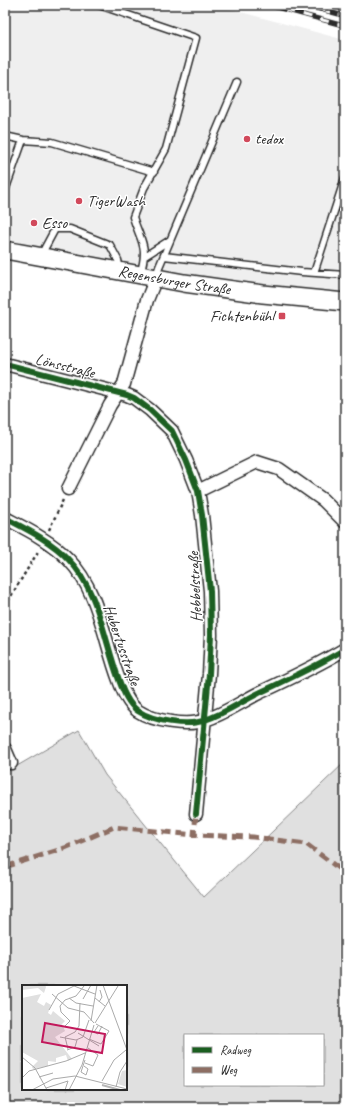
<svg xmlns="http://www.w3.org/2000/svg" width="350" height="1112" font-family="Caveat,sans-serif">
  <style>
    .built { fill: #efefef }
    .green { fill: #e0e0e0; stroke: #868686; fill-rule: evenodd }
    .lines { fill: none; stroke-linecap: round; stroke-linejoin: round }
    .lane-casing { stroke: #2b2b2b; stroke-width: 9 }
    .street-casing { stroke: #2b2b2b; stroke-width: 15 }
    .secondary-casing { stroke: #2b2b2b; stroke-width: 20 }
    .path { stroke: #2b2b2b; stroke-width: 2.5; stroke-dasharray: 3 3; stroke-linecap: butt }
    .lane { stroke: #fff; stroke-width: 6 }
    .street { stroke: #fff; stroke-width: 12 }
    .secondary { stroke: #fff; stroke-width: 17 }
    .rail-casing { stroke: #2b2b2b; stroke-width: 4.5 }
    .rail { stroke: #fff; stroke-width: 3; stroke-dasharray: 9; stroke-linecap: butt }
    .quiet { stroke: #8d6e63; stroke-width: 5; stroke-dasharray: 10 5; stroke-linecap: butt }
    .cycleway-casing { stroke: #fff; stroke-width: 8 }
    .cycleway { stroke: #1b5e20; stroke-width: 6 }
    .poi-dot { fill: #d1495b; stroke: #fff; stroke-width: 1.5 }
    .labels { text-anchor: middle; dominant-baseline: central; stroke-width: 3; stroke-linejoin: round; paint-order: stroke }
    .poi-label { font-size: 16px; fill: #2b2b2b; stroke: #fff; text-anchor: start }
    .street-label { font-size: 16px; fill: #2b2b2b; stroke: #fff }
    .inset-river { fill: none; stroke: #b6b6b6; stroke-width: 2 }
    .inset-road { fill: none; stroke: #aaa; stroke-width: 1 }
    .view { fill: #c2185b; fill-opacity: 0.15; stroke: #c2185b; stroke-width: 2 }
    .inset-edge { fill: none; stroke: #2b2b2b; stroke-width: 2 }
  </style>
  <rect width="100%" height="100%" fill="#fff"/>
  <filter id="ink" filterUnits="userSpaceOnUse"><feTurbulence type="fractalNoise" baseFrequency=".025" numOctaves="2"/><feDisplacementMap in="SourceGraphic" scale="8" xChannelSelector="R" yChannelSelector="G"/><feConvolveMatrix kernelMatrix="1 2 1 2 8 2 1 2 1" color-interpolation-filters="sRGB"/></filter>
  <g filter="url(#ink)">
    <path class="built" d="M5 5H215L345 40V302L5 250Z"/>
    <path class="green" d="M79 730 105 775 204 897 345 762V1107H5V773ZM23 986H126V1089H23ZM185 1035H323V1085H185Z"/>
    <g class="lines">
      <defs>
        <path id="lane" d="M99 5 196 38 166 149 144 188 133 217C141 243 149 245 140 275
          M5 136 23 140 5 191
          M23 140 52 142 154 172
          M41 255 55 229H70L110 245 118 260 120 270
          M145 256 170 240
          M164 256 302 272 345 275
          M314 273 345 178
          M156 276 159 267 237 82"/>
        <path id="street" d="M5 364 127 395 134 398 150 410 172 431 186 460 198 491 202 515 210 591 211 635 209 674 196 814
          M68 489 110 405 124 384 147 300 156 278
          M198 491 257 462 279 469 323 500 345 522
          M5 518C26 529 51 541 68 559 99 590 104 641 119 680 123 691 128 704 138 711 153 721 188 727 205 720 224 714 241 702 259 693 289 679 317 666 345 649
          M5 749 11 763"/>
        <g id="secondary">
          <path id="s1" d="M5 250 184 283 263 294 345 302"/>
        </g>
      </defs>
      <use href="#lane" class="lane-casing"/>
      <use href="#street" class="street-casing"/>
      <use href="#secondary" class="secondary-casing"/>
      <path class="path" d="M49 530 63 500
        M5 606 39 550"/>
      <use href="#lane" class="lane"/>
      <use href="#street" class="street"/>
      <use href="#secondary" class="secondary"/>
      <defs>
        <path id="rail" d="M268 5 345 26
          M304 5 345 16
          M332 5 345 8"/>
      </defs>
      <use href="#rail" class="rail-casing"/>
      <use href="#rail" class="rail"/>
      <path class="quiet" d="M196 814 194 835 253 837 306 844 345 873
        M5 867 65 848 114 827 194 835"/>
      <defs>
        <path id="cycleway" d="M5 364 127 395 134 398 150 410 172 431 186 460 198 491 202 515 210 591 211 635 209 674 196 814
          M5 518C26 529 51 541 68 559 99 590 104 641 119 680 123 691 128 704 138 711 153 721 188 727 205 720 224 714 241 702 259 693 289 679 317 666 345 649"/>
      </defs>
      <use href="#cycleway" class="cycleway-casing"/>
      <use href="#cycleway" class="cycleway"/>
    </g>
  </g>
  <g class="poi-dot">
    <circle cx="247" cy="139" r="4"/>
    <circle cx="79" cy="201" r="4"/>
    <circle cx="34" cy="223" r="4"/>
    <rect x="278" y="312" width="8" height="8" rx="2"/>
  </g>
  <g class="labels">
    <g class="poi-label">
      <text x="255" y="139">tedox</text>
      <text x="87" y="201">TigerWash</text>
      <text x="42" y="223">Esso</text>
      <text x="274" y="316" text-anchor="end">Fichtenbühl</text>
    </g>
    <g class="street-label">
      <text stroke="none"><textPath href="#s1" startOffset="172">Regensburger Straße</textPath></text>
      <text transform="translate(65 366) rotate(14)">Lönsstraße</text>
      <text transform="translate(195 587) rotate(-93)">Hebbelstraße</text>
      <text transform="translate(122 645) rotate(71)">Hubertusstraße</text>
    </g>
  </g>
  <g transform="translate(22 985)">
    <rect width="105" height="105" fill="#fff"/>
    <path d="M0 0H23L24 2 22 8 16 3 0 5ZM19 9 15 17 22 21 24 17 29 20 26 28 29 30 31 26 43 36 40 39 43 46 33 52 50 74 46 76 44 70 34 73V77L26 76V81L11 84 10 82 16 76 0 67V13ZM105 85V102L96 99 100 86Z" fill="#e0e0e0"/>
    <path class="inset-river" d="M80 100 98 105"/>
    <path class="inset-road" d="M81 0 105 65M30 9 46 23 62 27 72 38M47 13 54 18 71 21M73 13 83 21M61 14 69 0M77 17 80 12 78 5M27 25 36 9 52 1 73 9M69 36 75 0M73 38 96 1M76 41 72 47 76 49 80 41M42 42 48 36 39 27 38 21 43 15 54 11 62 1M56 48 77 61M38 52 54 55 61 52M61 52 67 35M67 54 79 59 87 46 74 39M46 64 43 52 53 47 57 41 58 18M45 65 53 62 55 55M0 72 13 83 25 105M63 78 71 81 76 70 66 63M62 81 66 84 64 90 59 87 63 75M17 92 31 88M0 93 7 86 44 76 63 68M80 96 92 75 104 65M94 102 98 87 105 76M24 103 46 96 43 105M10 105 31 94 53 91 105 104M47 105 60 80 72 40"/>
    <path class="view" d="M23 38 83 49 80 68 20 57Z"/>
    <rect width="105" height="105" class="inset-edge"/>
  </g>
  <rect width="350" height="1112" fill="none" stroke="#fff" stroke-width="20"/>
  <rect x="10" y="10" width="330" height="1092" fill="none" stroke="#2b2b2b" stroke-width="1.5" filter="url(#ink)"/>
  <rect x="184" y="1034" width="140" height="52" fill="#ffffff" stroke="#aaaaaa"/>
  <rect x="192" y="1047" width="20" height="6" fill="#1b5e20" stroke="#aaaaaa"/>
  <text x="220" y="1054" font-size="12" fill="#2b2b2b">Radweg</text>
  <rect x="192" y="1067" width="20" height="6" fill="#8d6e63" stroke="#aaaaaa"/>
  <text x="220" y="1074" font-size="12" fill="#2b2b2b">Weg</text>
</svg>
